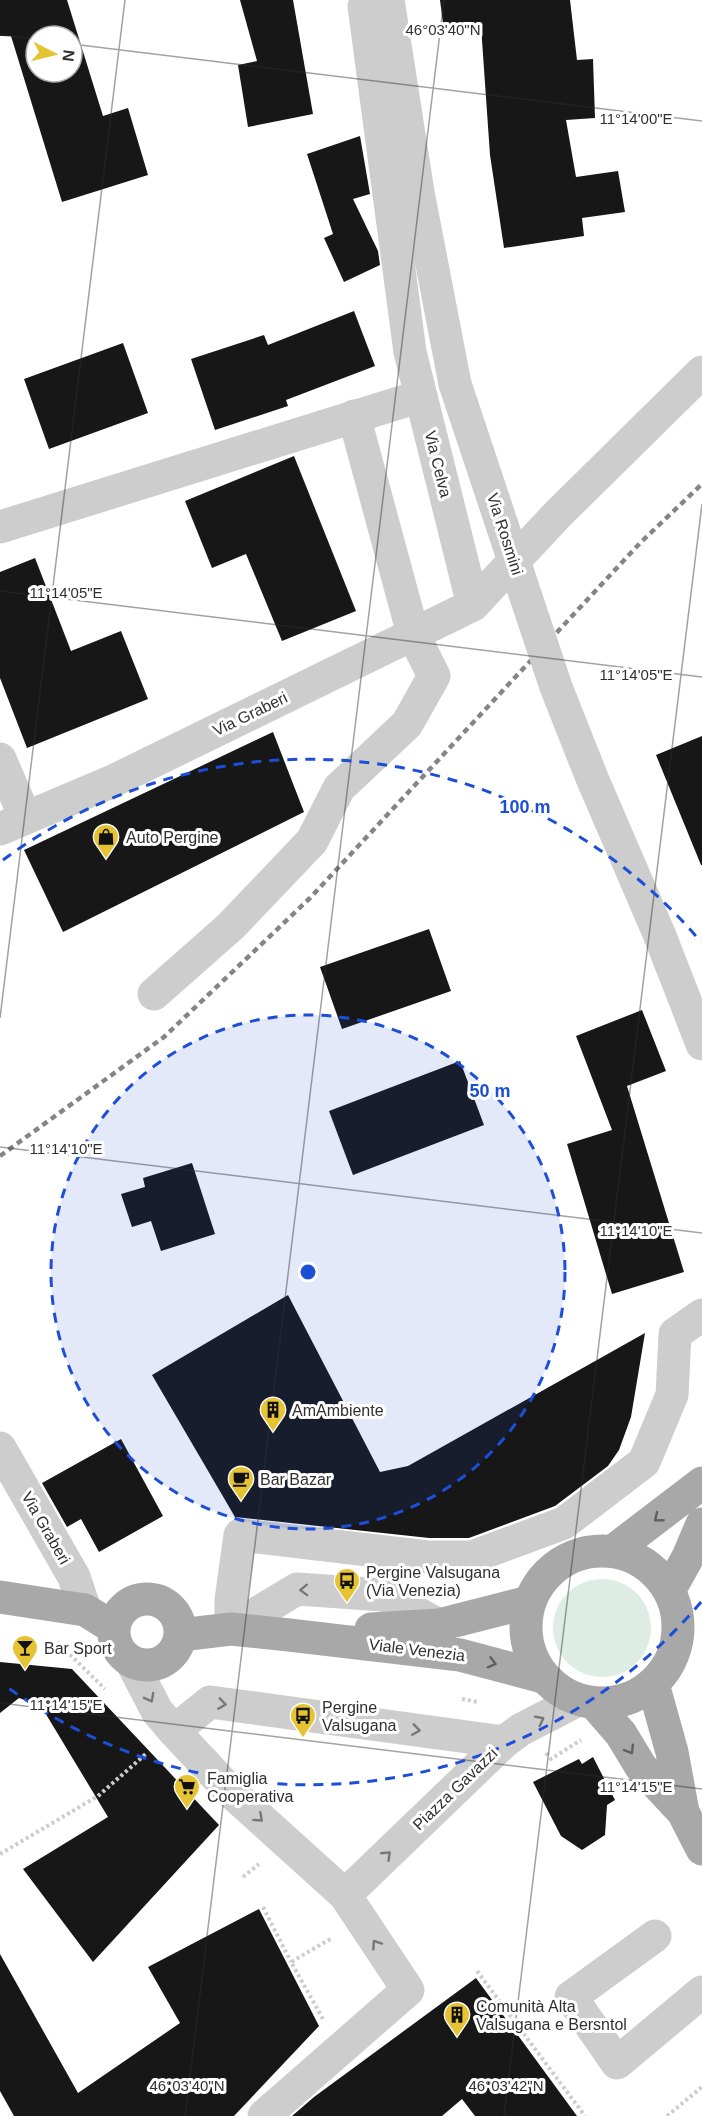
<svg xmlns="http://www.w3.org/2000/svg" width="702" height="2116" font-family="Helvetica,sans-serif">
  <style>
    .green { fill: #deede3 }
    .building { fill: #171717; fill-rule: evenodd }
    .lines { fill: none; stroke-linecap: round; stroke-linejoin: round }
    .path { stroke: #cdcdcd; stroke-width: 4; stroke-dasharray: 3 3; stroke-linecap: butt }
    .minor { stroke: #cdcdcd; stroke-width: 33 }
    .major { stroke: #a8a8a8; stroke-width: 33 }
    .rail { stroke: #858585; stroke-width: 4.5; stroke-dasharray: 6 4.5; stroke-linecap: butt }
    .minor-bridge { stroke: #cdcdcd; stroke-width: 33 }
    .oneway { stroke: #606060 }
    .oneway2 { stroke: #777 }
    .ticks { fill: none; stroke: #303030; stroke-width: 1.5; stroke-opacity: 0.45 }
    .ring { fill: none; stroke: #1d4ed8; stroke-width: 3; stroke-dasharray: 10 8 }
    .labels { text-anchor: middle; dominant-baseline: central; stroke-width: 6; stroke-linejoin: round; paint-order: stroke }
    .street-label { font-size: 16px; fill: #303030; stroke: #fff }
    .poi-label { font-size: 16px; fill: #303030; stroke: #fff; text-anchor: start }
    .ticks-label { font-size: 15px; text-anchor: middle; fill: #303030; stroke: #fff; stroke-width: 6; stroke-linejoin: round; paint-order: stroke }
    .centre { fill: #1d4ed8; stroke: #fff; stroke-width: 3 }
    .ring-label { font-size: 18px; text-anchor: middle; font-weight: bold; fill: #1d4ed8; stroke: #fff; stroke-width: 6; stroke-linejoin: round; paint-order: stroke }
  </style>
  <rect width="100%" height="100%" fill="#fff"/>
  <path class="green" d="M553 1628a49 49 0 1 1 98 0a49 49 0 1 1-98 0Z"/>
  <path class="building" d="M0 0H67L103 116 128 108 148 175 62 202 11 36H0ZM36 36H72V72H36Z
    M240 0H293L313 114 248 127 238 65 257 61Z
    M440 0H570L577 60 593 59 595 118 566 120 576 177 618 171 625 212 582 218 584 236 504 248 490 155 481 26 444 31Z
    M360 136 370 194 353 199 378 251 380 265 344 282 324 238 333 234 307 154Z
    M354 311 375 366 286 400 288 406 215 430 191 359 264 335 268 345Z
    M123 343 148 413 49 449 24 379Z
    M294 456 356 611 282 641 246 554 212 568 185 501Z
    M35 558 71 651 121 631 148 699 27 748 0 678V572Z
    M273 732 304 812 63 932 24 850Z
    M702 736V865H701L656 755Z
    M429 929 451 991 342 1029 320 967Z
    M642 1010 666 1071 627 1086 684 1272 612 1294 567 1144 612 1130 576 1036Z
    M460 1061 484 1125 353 1175 329 1111Z
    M192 1163 215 1234 161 1251 151 1221 132 1227 121 1194 145 1187 143 1178Z
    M288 1295 380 1472 408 1466 645 1333 631 1417 619 1450 608 1466 555 1506 469 1538H429L235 1517 152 1375Z
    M121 1439 163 1516 99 1552 81 1519 67 1527 42 1483Z
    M0 1662 72 1669 219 1825 93 1962 23 1869 108 1817 41 1706 19 1698 0 1713Z
    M593 1757 615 1800 607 1805 605 1835 582 1850 561 1836 533 1782 579 1759 582 1764Z
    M259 1909 319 2026 234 2116H14L0 2091V1954L78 2093 180 2023 148 1967Z
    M476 1978 577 2116H475L462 2099 442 2116H292L314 2097Z"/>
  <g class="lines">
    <path class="path" d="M57 1642 105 1689
      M677 1663 685 1620
      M462 1699 478 1702
      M546 1753 551 1759 581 1740
      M0 1854 98 1796 147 1753
      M243 1877 259 1864
      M263 1907 291 1962
      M477 1971 585 2116
      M323 2019 291 1962 332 1938
      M667 2116 702 2087"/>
    <path class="minor" d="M367 0 364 6 410 352 473 605
      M388 0 418 192 455 384
      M0 527 421 396
      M0 759 25 817
      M0 829 113 781 473 605 557 515 702 372
      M660 936 702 1044
      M154 994 231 926 312 841 339 788 407 724 434 676 413 634 354 416
      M0 1448 74 1577 85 1610
      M231 1629V1600L240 1535 428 1557H472L564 1523 644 1462 672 1395 675 1334 702 1315
      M231 1629 297 1589 384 1595 439 1625
      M131 1661 157 1711 174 1731 230 1791 345 1895 408 1990 264 2116
      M174 1731 210 1702 504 1742
      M345 1895 504 1742 520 1730 578 1700
      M655 1936 571 1997 617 2063 702 1992"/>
    <path class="major" d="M526 1627a76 76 0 1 1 152 0a76 76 0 1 1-152 0Z
      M613 1551 702 1483
      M669 1591 688 1557 702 1524
      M0 1597 85 1610 114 1628
      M114 1632a33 33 0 1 1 66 0a33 33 0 1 1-66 0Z
      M371 1629 439 1625 529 1602
      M180 1635 231 1629 289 1635 460 1655 543 1677
      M653 1684 672 1752 683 1812
      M595 1704 621 1734 641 1767 683 1812 702 1849"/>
    <path class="rail" d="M0 1156 164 1037 310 898 640 543 702 484"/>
    <path class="minor-bridge" d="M455 384 556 687 592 778 660 936"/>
  </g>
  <defs><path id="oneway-chevron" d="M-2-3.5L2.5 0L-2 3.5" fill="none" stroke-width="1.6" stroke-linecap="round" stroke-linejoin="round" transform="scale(1.5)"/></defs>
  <g class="oneway">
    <use href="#oneway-chevron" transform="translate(658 1518) rotate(141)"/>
    <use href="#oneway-chevron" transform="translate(492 1663) rotate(15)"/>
    <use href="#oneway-chevron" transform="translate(630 1750) rotate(59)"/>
  </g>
  <g class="oneway2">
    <use href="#oneway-chevron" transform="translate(304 1590) rotate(178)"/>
    <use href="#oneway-chevron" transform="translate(150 1698) rotate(62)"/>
    <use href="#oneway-chevron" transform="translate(222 1704) rotate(8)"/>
    <use href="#oneway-chevron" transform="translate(540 1720) rotate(-27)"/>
    <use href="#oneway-chevron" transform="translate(416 1730) rotate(8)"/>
    <use href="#oneway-chevron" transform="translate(259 1818) rotate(42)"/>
    <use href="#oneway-chevron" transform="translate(387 1855) rotate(-44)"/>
    <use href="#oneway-chevron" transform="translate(376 1944) rotate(-124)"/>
  </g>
  <path class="ticks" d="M0 35 36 39M72 44 702 121M0 591 702 677M0 1018 125 0M0 1147 702 1233M0 1703 702 1789M185 2116 444 0M504 2116 702 504"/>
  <circle cx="308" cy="1272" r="257" fill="#1d4ed8" fill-opacity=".12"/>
  <g class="ring">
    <circle cx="308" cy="1272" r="257"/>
    <path d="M701 1602A513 513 0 0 1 3 1684M3 860A513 513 0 0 1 701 942"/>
  </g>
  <defs>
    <symbol id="shop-pin" viewBox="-11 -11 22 30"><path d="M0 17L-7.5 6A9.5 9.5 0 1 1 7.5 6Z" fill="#e5c333" stroke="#fff"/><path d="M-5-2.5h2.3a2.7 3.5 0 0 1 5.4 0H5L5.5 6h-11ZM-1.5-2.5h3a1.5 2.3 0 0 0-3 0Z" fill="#111"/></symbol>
    <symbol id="building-pin" viewBox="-11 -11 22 30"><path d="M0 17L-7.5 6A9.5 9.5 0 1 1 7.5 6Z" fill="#e5c333" stroke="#fff"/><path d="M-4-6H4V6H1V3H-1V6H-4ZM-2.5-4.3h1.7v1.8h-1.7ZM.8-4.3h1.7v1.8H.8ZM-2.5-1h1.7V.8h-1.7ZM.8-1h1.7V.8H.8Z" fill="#111"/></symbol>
    <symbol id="cafe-pin" viewBox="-11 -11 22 30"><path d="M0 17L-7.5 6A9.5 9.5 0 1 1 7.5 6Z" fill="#e5c333" stroke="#fff"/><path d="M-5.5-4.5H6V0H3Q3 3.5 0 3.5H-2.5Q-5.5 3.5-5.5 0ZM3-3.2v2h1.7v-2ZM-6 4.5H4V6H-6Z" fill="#111"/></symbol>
    <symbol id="bus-pin" viewBox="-11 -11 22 30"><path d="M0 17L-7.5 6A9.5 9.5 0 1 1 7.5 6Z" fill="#e5c333" stroke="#fff"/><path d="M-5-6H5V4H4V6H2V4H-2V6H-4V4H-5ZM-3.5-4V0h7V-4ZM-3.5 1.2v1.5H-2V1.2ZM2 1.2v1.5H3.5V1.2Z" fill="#111"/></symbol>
    <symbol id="bar-pin" viewBox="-11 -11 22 30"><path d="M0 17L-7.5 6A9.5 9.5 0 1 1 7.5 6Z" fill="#e5c333" stroke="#fff"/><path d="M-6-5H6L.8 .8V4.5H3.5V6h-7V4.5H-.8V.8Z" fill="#111"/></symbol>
    <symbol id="supermarket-pin" viewBox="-11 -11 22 30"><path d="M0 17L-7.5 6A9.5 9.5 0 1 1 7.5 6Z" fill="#e5c333" stroke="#fff"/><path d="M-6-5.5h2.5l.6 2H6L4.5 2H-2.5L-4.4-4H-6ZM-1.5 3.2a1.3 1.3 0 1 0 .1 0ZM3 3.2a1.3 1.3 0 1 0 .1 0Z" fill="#111"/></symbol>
  </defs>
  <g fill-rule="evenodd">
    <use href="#shop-pin" x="91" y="822" width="30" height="40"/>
    <use href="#building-pin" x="258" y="1395" width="30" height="40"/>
    <use href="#cafe-pin" x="226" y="1464" width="30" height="40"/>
    <use href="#bus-pin" x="332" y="1566" width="30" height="40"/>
    <use href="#bar-pin" x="10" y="1633" width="30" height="40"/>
    <use href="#bus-pin" x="288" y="1701" width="30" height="40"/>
    <use href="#supermarket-pin" x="172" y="1772" width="30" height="40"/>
    <use href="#building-pin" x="442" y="2000" width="30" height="40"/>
  </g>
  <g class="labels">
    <g class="street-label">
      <text transform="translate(438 464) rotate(76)">Via Celva</text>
      <text transform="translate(505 534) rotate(72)">Via Rosmini</text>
      <text transform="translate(250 714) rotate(-26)">Via Graberi</text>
      <text transform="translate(46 1528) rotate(60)">Via Graberi</text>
      <text transform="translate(417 1650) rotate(7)">Viale Venezia</text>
      <text transform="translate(455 1789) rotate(-44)">Piazza Gavazzi</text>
    </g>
    <g class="poi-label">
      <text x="126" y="837">Auto Pergine</text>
      <text x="292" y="1410">AmAmbiente</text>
      <text x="260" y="1479">Bar Bazar</text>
      <text x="366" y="1572">Pergine Valsugana<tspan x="366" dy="18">(Via Venezia)</tspan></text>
      <text x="44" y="1648">Bar Sport</text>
      <text x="322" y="1707">Pergine<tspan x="322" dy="18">Valsugana</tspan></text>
      <text x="207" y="1778">Famiglia<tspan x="207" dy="18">Cooperativa</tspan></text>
      <text x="476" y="2006">Comunità Alta<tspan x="476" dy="18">Valsugana e Bersntol</tspan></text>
    </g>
  </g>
  <g class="ticks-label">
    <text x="443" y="35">46°03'40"N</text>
    <text x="636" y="124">11°14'00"E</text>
    <text x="66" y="598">11°14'05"E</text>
    <text x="636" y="680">11°14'05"E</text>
    <text x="66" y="1154">11°14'10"E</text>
    <text x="636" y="1236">11°14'10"E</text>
    <text x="66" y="1710">11°14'15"E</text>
    <text x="636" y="1792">11°14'15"E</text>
    <text x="187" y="2091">46°03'40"N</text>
    <text x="506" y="2091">46°03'42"N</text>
  </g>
  <circle cx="308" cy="1272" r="9" class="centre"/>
  <g class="ring-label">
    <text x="525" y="813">100 m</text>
    <text x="490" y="1097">50 m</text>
  </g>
  <g transform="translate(54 54) rotate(97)"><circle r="28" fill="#ffffff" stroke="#acacac" stroke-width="1.5"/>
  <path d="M0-4.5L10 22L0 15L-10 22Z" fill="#e5c333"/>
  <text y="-9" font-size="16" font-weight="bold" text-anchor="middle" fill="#303030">N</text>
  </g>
</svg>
